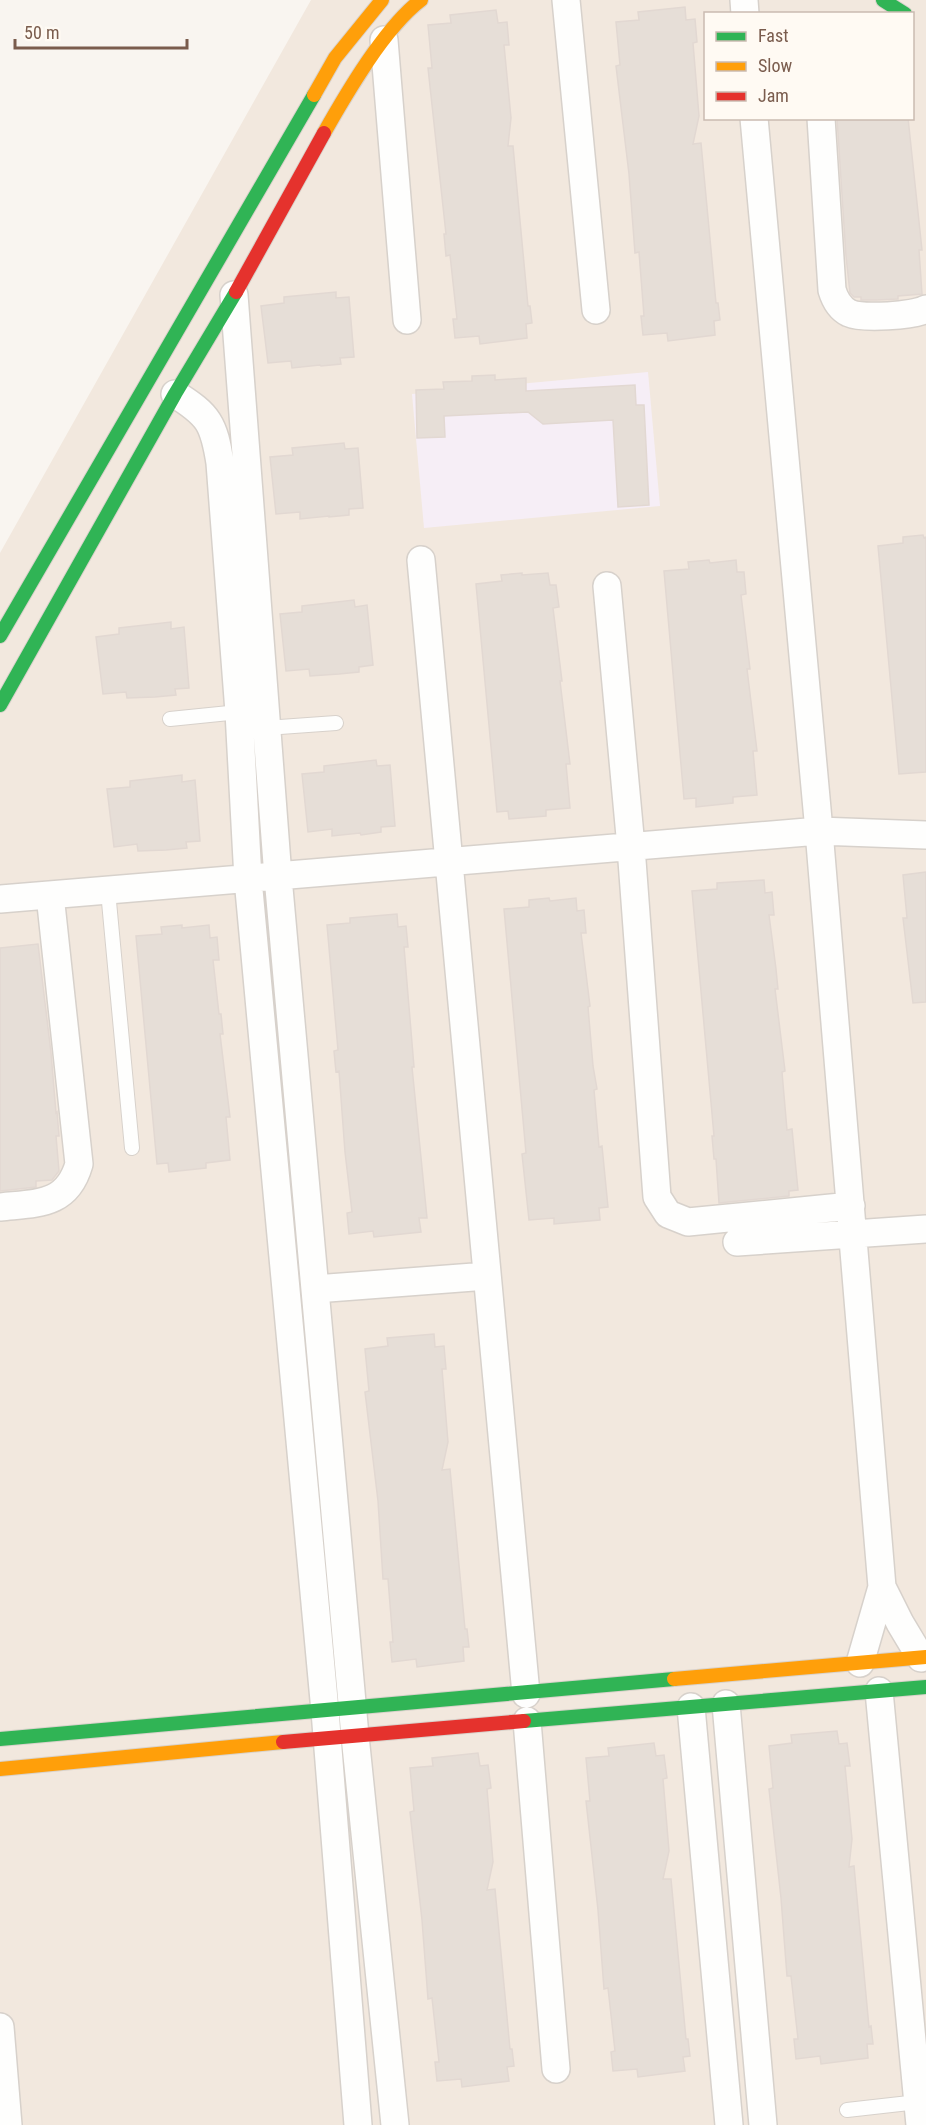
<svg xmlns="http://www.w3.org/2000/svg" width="926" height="2125" font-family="'Roboto Condensed',sans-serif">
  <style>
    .residential { fill: #f2e8de; fill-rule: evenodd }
    .education { fill: #f6eef6 }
    .building { fill: #e6ded7; stroke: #e2d8d2; stroke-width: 1.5 }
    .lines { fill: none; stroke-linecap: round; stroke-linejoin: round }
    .lane-casing { stroke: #d7d1cb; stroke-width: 16 }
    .street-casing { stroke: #d7d1cb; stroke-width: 30 }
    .fast-casing { stroke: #d9d2cb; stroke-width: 16 }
    .slow-casing { stroke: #d9d2cb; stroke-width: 16 }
    .jam-casing { stroke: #d9d2cb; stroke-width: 16 }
    .lane { stroke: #fefefd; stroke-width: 14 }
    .street { stroke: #fefefd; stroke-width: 27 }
    .fast { stroke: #30b455; stroke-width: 14 }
    .slow { stroke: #ff9f0a; stroke-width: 14 }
    .jam { stroke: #e5322d; stroke-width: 14 }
  </style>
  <rect width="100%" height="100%" fill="#f9f5f0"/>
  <path class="residential" d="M311 0H926V2125H0V553ZM706 14H912V118H706Z"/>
  <path class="education" d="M648 372 660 506 424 528 412 394Z"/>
  <path class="building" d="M685 7 686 20 695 19 697 42 693 43 699 116 693 144 701 143 716 303H718L720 320 714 321 715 335 668 341 667 333 643 335 641 316H644L639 252 635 253 629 174 616 66 620 65 616 22 639 20 638 12Z
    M496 10 498 23 507 22 509 45H504L511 118 508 146H513L528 306H530L532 323 526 324 527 338 480 344 479 336 455 338 453 319H457L450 255 446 256 444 234H446L428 68H432L428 25 451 23 450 15Z
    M837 118H908L922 250H919L922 294 898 296V299L876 300H861V297H854L850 293 846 256Z
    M336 292V298L349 297 354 357 340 358 341 364 321 366 320 365 292 368 291 361 268 363 261 306 284 303V297Z
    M495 375V380L526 378V391L635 385 636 405H644L649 505 618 507 613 420 543 424 528 412 444 416 445 437 417 438 416 390 444 389 443 382 472 381V376Z
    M344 443 345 449 358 448 363 508 349 509V515L329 517V516L300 519V512L276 514 270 457 293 455 292 448Z
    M923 535 924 538 926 537V772L899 774 878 546 903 543V537Z
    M709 560 710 563 736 560 737 572H744L746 594 741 595 750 669H747L757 751H753L757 795 733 797V803L696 807V798L684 799 664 571 689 569 688 562Z
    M522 573V575L548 573 550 585H556L559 607 553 608 562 681H560L570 764H566L570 808 546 810V816L509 819 508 811 497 812 476 584 502 581 501 575Z
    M354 600 355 607 367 605 373 665 359 667V672L339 674 310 676 309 669 286 671 280 614 302 612V606Z
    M171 622V629L184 627 189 688 175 689 176 695 155 697 127 698 126 692 103 694 96 637 119 634V628Z
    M376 760 377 766 390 765 395 826 381 827V832L361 835 360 833 332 836V829L308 832 302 774 324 772V766Z
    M182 775V782L195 780 200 841 186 842 187 848 166 850 138 851 137 844 114 847 107 789 130 787V781Z
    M926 872V1002L913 1003 903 918H907L903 875Z
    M764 880 765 893 772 892 774 915H769L776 969 778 989H775L785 1071 782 1072 787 1130 792 1129 798 1190 789 1191V1196L719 1203 716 1159H714L712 1136H714L692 891 717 889V883Z
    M549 898 550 901 576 898 577 911 584 910 586 933H581L590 1006 588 1007 593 1066 597 1089 594 1090 599 1147 602 1146 608 1207 599 1208 600 1220 554 1224V1218L529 1220 522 1154 526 1153 504 909 529 907V900Z
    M397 914 398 927 406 926 408 947H404L414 1067H412L427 1218H419L421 1232 374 1237 373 1231 349 1234 347 1213 352 1212 345 1152 339 1071 336 1072 334 1051 338 1050 327 925 350 923V918Z
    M182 925V928L209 925 210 938 217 937 219 960H213L219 1014H221L223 1034H220L230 1117H226L230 1160 206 1163V1168L169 1172 168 1163 157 1164 136 936 162 934 161 927Z
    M38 944 51 1053 56 1113 57 1112 59 1136H56L59 1171 52 1180 36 1181V1187L0 1191V948Z
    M434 1334 435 1347 444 1346 446 1369H442L448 1442 442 1470 450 1469 465 1629H467L469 1647H463L464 1661 417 1667 416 1659 392 1662 390 1642H393L388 1579H383L378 1501 365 1392 369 1391 365 1349 388 1346 387 1338Z
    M837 1731 839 1744 847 1743 850 1766H845L852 1839 849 1867 854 1866 869 2027 871 2026 873 2044H867L868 2058 821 2064 820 2056 796 2059 794 2039H798L791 1976H787L781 1898 769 1789 773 1788 769 1746 792 1743 791 1735Z
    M654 1743 656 1756 664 1755 667 1778 663 1779 669 1851 663 1879H671L686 2039H688L690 2056 683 2057 685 2071 638 2077 637 2069 613 2071 611 2052 615 2051 608 1988 604 1989 598 1910 586 1801H590L586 1758 609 1756 608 1748Z
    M478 1753 480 1766 488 1765 491 1788 487 1789 493 1862 487 1890 495 1889 510 2049H512L514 2066 507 2067 509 2081 462 2087 461 2079 437 2081 435 2062H439L432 1998 428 1999 422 1920 410 1812 414 1811 410 1768 433 1766 432 1758Z"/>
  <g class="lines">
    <defs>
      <path id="lane" d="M170 719 239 712
        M266 728 336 723
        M108 891 132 1148
        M847 2110 918 2102"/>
      <path id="street" d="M566 0 596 310
        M744 0 745 14
        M384 40 407 320
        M754 118 819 831 882 1587 900 1623 921 1658
        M821 118 832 290C835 300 839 308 849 313 862 319 914 316 926 309
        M234 295 278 877 355 1736 395 2125
        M175 394C209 415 214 424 220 463L239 712 248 879 325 1711 358 2125
        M421 560 526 1694
        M607 586 631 847 657 1197 668 1214 688 1222 851 1206
        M0 899 819 831 926 835
        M0 1207C37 1203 67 1206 79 1164L50 895
        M737 1242 926 1229
        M315 1289 487 1276
        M860 1663 882 1587
        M879 1691 920 2125
        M726 1704 763 2125
        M691 1707 729 2125
        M527 1721 556 2069
        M0 2027 8 2125"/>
      <path id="fast" d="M883 0 905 14
        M0 636 314 95
        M0 705 175 394 236 292
        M524 1721 926 1687
        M0 1739 674 1679"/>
      <path id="slow" d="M314 95 335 58 382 0
        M324 133C346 94 385 27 421 0
        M674 1679 926 1657
        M0 1769 283 1742"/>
      <path id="jam" d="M236 292 324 133
        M283 1742 524 1721"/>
    </defs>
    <use href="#lane" class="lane-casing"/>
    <use href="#street" class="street-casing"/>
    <use href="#fast" class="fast-casing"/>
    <use href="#slow" class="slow-casing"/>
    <use href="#jam" class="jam-casing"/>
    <use href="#lane" class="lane"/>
    <use href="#street" class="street"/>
    <use href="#fast" class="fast"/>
    <use href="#slow" class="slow"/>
    <use href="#jam" class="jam"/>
  </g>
  <rect x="704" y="12" width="210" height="108" fill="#fffaf3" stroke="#cabbb1" stroke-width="1.5"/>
  <rect x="716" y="32" width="30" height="9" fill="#30b455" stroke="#cabbb1" stroke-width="1.5"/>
  <text x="758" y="42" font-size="18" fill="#7a5c4d">Fast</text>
  <rect x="716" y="62" width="30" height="9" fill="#ff9f0a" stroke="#cabbb1" stroke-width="1.5"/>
  <text x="758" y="72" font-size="18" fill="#7a5c4d">Slow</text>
  <rect x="716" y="92" width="30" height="9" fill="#e5322d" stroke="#cabbb1" stroke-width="1.5"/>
  <text x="758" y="102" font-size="18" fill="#7a5c4d">Jam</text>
  <path d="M15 39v9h172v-9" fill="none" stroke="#7a5c4d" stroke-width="3"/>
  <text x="24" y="39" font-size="18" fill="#7a5c4d" stroke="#fffaf3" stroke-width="4.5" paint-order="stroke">50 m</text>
</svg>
